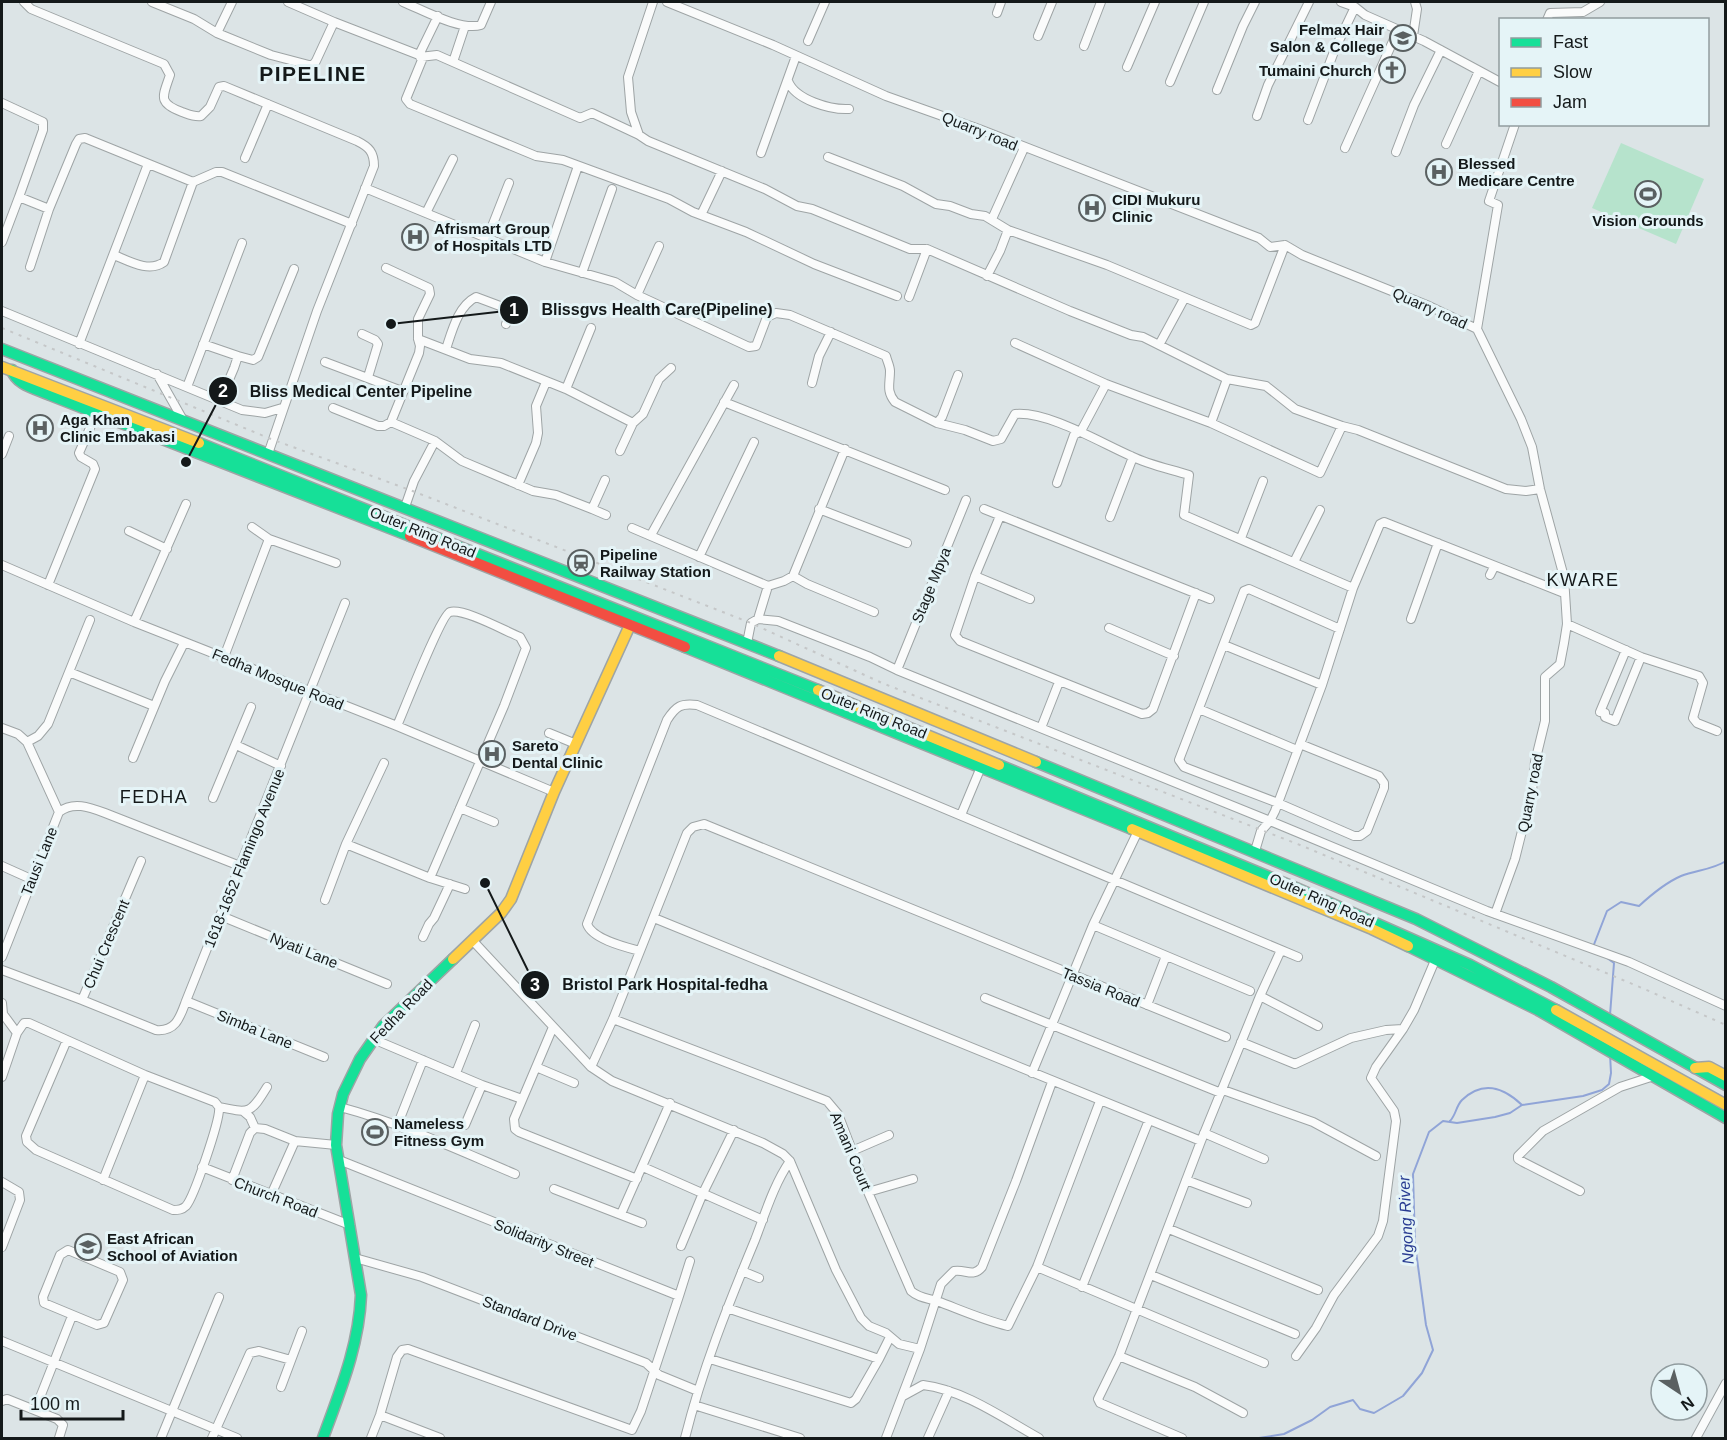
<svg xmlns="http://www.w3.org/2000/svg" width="1727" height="1440" font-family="Arial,sans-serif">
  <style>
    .green { fill: #b6e3cc }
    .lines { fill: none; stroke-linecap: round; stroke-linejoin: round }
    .stream { stroke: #90a4d7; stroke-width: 2 }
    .street-casing { stroke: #9ea4a5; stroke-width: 10 }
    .fast-casing { stroke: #9ea4a5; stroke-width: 13 }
    .slow-casing { stroke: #9ea4a5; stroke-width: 13 }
    .jam-casing { stroke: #9ea4a5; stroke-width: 13 }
    .street { stroke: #fafbfb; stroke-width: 8 }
    .fast { stroke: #16e098; stroke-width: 10 }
    .slow { stroke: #ffcf43; stroke-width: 10 }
    .jam { stroke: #f24e42; stroke-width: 10 }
    .rail { stroke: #c5c7c8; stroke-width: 2; stroke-dasharray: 3 6; stroke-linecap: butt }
    .labels { text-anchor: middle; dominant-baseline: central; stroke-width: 6; stroke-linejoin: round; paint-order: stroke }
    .poi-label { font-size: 15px; font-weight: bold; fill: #14191a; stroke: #e5f4f7; text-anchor: start }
    .street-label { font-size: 15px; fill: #14191a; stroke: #e5f4f7 }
    .water-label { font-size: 16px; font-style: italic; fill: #283c92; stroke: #e5f4f7 }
    .quarter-label { font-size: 18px; letter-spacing: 1.5px; fill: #14191a; stroke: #e5f4f7 }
    .district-label { font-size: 21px; font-weight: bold; letter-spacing: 1.5px; fill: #14191a; stroke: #e5f4f7 }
    .leader { fill: none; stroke: #14191a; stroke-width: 2 }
    .callout-dot { fill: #14191a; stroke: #e5f4f7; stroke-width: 2 }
    .mark-label { font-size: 18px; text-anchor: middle; font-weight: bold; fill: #fff }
    .callout-label { font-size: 16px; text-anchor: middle; font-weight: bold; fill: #14191a; stroke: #e5f4f7; stroke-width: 6; stroke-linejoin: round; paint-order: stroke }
  </style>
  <rect width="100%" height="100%" fill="#dce4e6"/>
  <path class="green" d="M1621 143 1704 179 1676 244 1592 208Z"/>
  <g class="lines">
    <path class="stream" d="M1593 947 1607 911 1621 902 1639 906C1652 894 1665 883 1681 876 1696 870 1712 870 1726 861
      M1607 958 1614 963 1610 1015
      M1450 1121C1456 1115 1456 1106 1462 1100 1483 1080 1503 1087 1522 1105
      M1259 1438 1284 1434 1312 1420 1330 1407 1353 1400 1360 1409 1374 1413 1403 1396 1422 1373 1433 1350 1426 1325 1415 1244 1413 1174 1429 1132 1443 1121 1457 1123 1495 1117 1510 1113 1522 1105 1583 1096 1602 1090 1609 1084 1611 1073 1610 1054"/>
    <defs>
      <path id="street" d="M24 2 31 9 164 64 170 75C163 96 157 103 182 112 188 114 194 117 201 116L210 107 219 87 224 86 357 141C369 147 374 152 374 166L317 311 268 454
        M152 2 194 19 217 33 271 55 309 65H313L316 61 334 22
        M288 2 334 22 419 55 422 60 406 99 410 104 536 156 563 160 669 199 693 212 746 232 814 264 897 296
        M403 2C423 10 460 31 481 25L491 2
        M653 2 628 77 631 112 639 135 648 141 765 189 797 206 812 209 910 249H927L1070 311 1131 335 1143 337 1227 379 1266 386 1295 409 1342 426 1358 430 1506 489 1526 491 1540 489
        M667 2 773 45 886 96 979 129 1259 238 1270 247 1285 245 1302 255 1429 306 1477 329 1521 419 1532 447 1540 489 1564 577 1567 624 1564 643 1560 664 1545 677V721L1535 762 1532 791 1515 859 1495 914
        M1341 2 1355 7 1365 15 1424 41 1500 82
        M997 13 1001 2
        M1547 20 1550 13 1583 12 1600 2
        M217 33 232 2
        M1038 36 1052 2
        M1413 36 1417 9 1415 2
        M808 41 825 2
        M1084 46 1101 2
        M419 55 438 16
        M420 57 437 55 580 118 592 113 639 135
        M453 62 465 26
        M1127 67 1155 2
        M788 81C795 100 831 110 849 109
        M1170 82 1204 2
        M1217 90 1243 26 1255 2
        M2 103 43 122V130L19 197 49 209
        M1257 116 1268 85 1309 2
        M1308 120 1335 49 1355 7
        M1446 144 1479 71
        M1345 148 1398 30
        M1396 152 1414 105 1441 50
        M761 153 796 56
        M828 157 903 186 936 204 950 206 971 214 985 216 1008 230 1107 265 1251 325 1255 323 1285 245
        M245 158 268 104
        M365 188 545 262 615 282 637 295 749 347 756 346 767 317 776 313 790 315 886 356C887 361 890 366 890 371 890 384 886 391 895 402L937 423 965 430 993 441 1001 439 1015 414C1048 411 1101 443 1131 456 1149 465 1170 469 1189 475L1184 515 1353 588 1380 524 1384 522 1564 593
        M426 213 453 159
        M701 215 722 171
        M992 219 1024 148
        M487 239 509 183
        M2 242 19 197
        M114 255C129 261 149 273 164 262L193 182
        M545 262 578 166
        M30 267 49 209 76 144 79 139 85 138 193 182 216 172H222L352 224
        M386 268 429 288 430 294 418 319V339L470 359 501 363 566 389 633 423
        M582 273 612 189
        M987 276 1000 251 1008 230
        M637 295 659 246
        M909 297 927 249
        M2 311 242 410 265 413 282 408
        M1477 329 1498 205 1489 201 1515 124
        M362 334 375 340 378 344 368 377
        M1015 343 1106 384 1211 423 1320 473 1342 426
        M79 344 148 164
        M203 344 238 356 234 368 220 401
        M1159 345 1184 299
        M446 349C452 331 458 306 476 297L508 309 510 314 506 324
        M238 356 253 360 258 357 294 269
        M325 362 402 391
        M157 374 183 420
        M812 383 819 356 831 332
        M187 387 242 243
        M566 389 591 328
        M724 402 945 490
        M333 408 378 426H384L391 422 435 441 462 461 533 491 556 495 592 509 605 480
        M391 422 419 353 420 346 418 339
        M937 423 942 417 958 375
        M1211 423 1227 379
        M620 451 633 423 643 414 659 379 671 368
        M2 454 9 436
        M1057 483 1074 435 1081 431 1106 384
        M518 485 536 443 538 433 536 406 546 382
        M405 507 414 481 435 441
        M592 509 606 515
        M819 509 907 543
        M984 509 1210 599
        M1000 516 975 576 955 635 960 641 1142 714 1148 713 1153 709 1196 593
        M1110 517 1133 457
        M252 527 269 539
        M632 528 768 586
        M129 531 167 549
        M651 535 734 385
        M1241 538 1263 481
        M699 557 754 442
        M1294 562 1320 510
        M2 565 134 622 397 726 554 792
        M1490 575 1494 567
        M793 576 807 584 874 612
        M975 576 1030 599
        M48 585 95 469 93 464 81 457 79 453 97 412
        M758 619 778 621 870 657 897 670 1270 821 1487 911 1629 962 1726 1006
        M1411 619 1438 543
        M134 622 186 504
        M1567 624 1641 657
        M1109 628 1174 656
        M747 643 751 623 758 619 768 586 784 581 793 576 845 449
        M1224 645 1322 685
        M1626 650 1600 712 1605 713V717L1615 721 1641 657 1699 676 1703 683 1693 718 1697 723 1717 731
        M224 657 269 539 336 563
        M897 670 966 500
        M69 672 154 706
        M1199 709 1297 750
        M397 726C404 710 441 615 450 612 464 608 505 631 520 637L526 648 504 706 430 878
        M2 728 18 734 27 742 59 812
        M1041 728 1059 682
        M549 733 576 744
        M27 742 38 736 48 724 90 620
        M1300 744 1379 776 1384 783V788L1367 831 1360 836H1354L1278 803 1184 767 1179 760 1244 591 1249 589 1340 629
        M236 745 281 766
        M133 758 165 681 184 643
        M213 798 251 707
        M460 808 494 822
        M961 815 981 767
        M346 844 430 878 465 889
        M1255 851 1261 831 1270 821 1275 811 1322 685 1353 588
        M141 861 82 1000 156 1030C176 1032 180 1017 186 1001L345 603
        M2 866 31 879
        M325 900 346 844 384 763
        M221 916 387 984
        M654 918 1201 1141
        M1093 925 1250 991
        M423 937 429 924 434 918 450 884
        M473 941 591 1067 612 1081 763 1143 783 1154 790 1161C774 1184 765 1214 755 1240 728 1305 702 1370 685 1438
        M640 951C625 947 592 939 587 924L667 720C676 706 681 703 697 705L1298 957
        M2 957 59 812C73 801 89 807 105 813L240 866
        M2 970 82 1000
        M1260 996 1318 1026
        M985 998 1221 1093
        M186 1001 324 1057
        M2 1003 3 1014 17 1033
        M1147 1005 1166 956
        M613 1019 827 1101 838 1114 868 1192 911 1291C919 1298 927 1298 937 1301 961 1310 983 1320 1008 1326L1037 1267 1100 1101
        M553 1027 514 1119 515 1129 519 1132 637 1179
        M373 1039 482 1085 522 1099
        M1241 1042 1295 1064 1351 1038 1386 1030 1403 1029 1414 1010 1436 958
        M536 1067 574 1083
        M591 1067 613 1019 687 833 693 827 704 824 1226 1037
        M456 1073 475 1025
        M1032 1073 1093 925 1138 831
        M2 1077 17 1033 24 1023H29L145 1075 215 1102 219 1107C221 1118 194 1197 186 1206 182 1210 178 1210 173 1210L36 1150 27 1142 26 1136 67 1040
        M1223 1090 1313 1122 1376 1156
        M219 1107C249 1113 250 1115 267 1087
        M340 1107C400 1123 458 1150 515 1174
        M244 1112 250 1117 255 1128
        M465 1125 482 1085
        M397 1126 423 1060
        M1204 1133 1264 1159
        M852 1151 889 1135
        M339 1160 679 1296 641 1411 632 1430 408 1349 402 1350 397 1357 380 1415 371 1438
        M790 1161 836 1270 861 1318 869 1326 886 1333 899 1344 920 1349
        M202 1167 350 1225
        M643 1167 763 1220
        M103 1180 145 1075
        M232 1180 250 1133 255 1128 265 1129 295 1141 336 1145
        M1186 1180 1247 1203
        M2 1182 19 1192 20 1200 2 1247
        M554 1189 642 1223
        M1580 1191 1523 1162 1518 1159V1156L1543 1131 1620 1087 1654 1076
        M868 1192 913 1179
        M271 1195 295 1141
        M621 1214 670 1103
        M1169 1229 1318 1290
        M681 1246 703 1193 734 1130
        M68 1250 120 1272 123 1280 104 1323 97 1325 44 1303 43 1297 60 1255Z
        M355 1258 422 1277 646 1363 659 1375 698 1391
        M1037 1267 1264 1363
        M742 1271 759 1278
        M1151 1275 1295 1334
        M1082 1287 1149 1120
        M679 1296 690 1261
        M727 1308 879 1359 890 1337
        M2 1341 237 1438
        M1119 1356 1195 1387 1243 1413
        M1296 1356 1316 1328 1334 1295 1378 1236 1383 1221 1396 1121 1394 1111 1371 1078 1376 1067 1403 1029
        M710 1359 851 1403 856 1399 879 1359
        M281 1387 302 1331
        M903 1396 923 1385C964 1390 1003 1418 1039 1438
        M2 1401 7 1399 57 1419 63 1425 59 1438
        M694 1405 800 1438
        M35 1410 72 1316
        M380 1415 440 1438
        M161 1438 219 1297
        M212 1438 250 1353 259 1351 291 1360
        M886 1438 920 1349 941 1284 954 1271C966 1269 973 1278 982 1267L1016 1181 1052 1082
        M928 1438 949 1391
        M1182 1438 1100 1403 1098 1399 1119 1356 1201 1141 1260 996 1281 950
        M1696 1438 1726 1383"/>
      <path id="fast" d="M2 349 779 656
        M12 370C16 385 37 389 50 395L410 536
        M199 443 818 690
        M685 647 1132 829
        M1036 762 1416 919 1551 987 1726 1085
        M999 765 1296 888 1470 965 1556 1010
        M1408 946 1538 1010 1726 1118
        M323 1438C340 1391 359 1346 361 1295L336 1145 338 1114 343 1094 360 1059 383 1026 453 959"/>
      <path id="slow" d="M2 367 199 443
        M779 656 1036 762
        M818 690 999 765
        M1132 829 1372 929 1408 946
        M453 959 501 913 511 899 554 792 630 625
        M1556 1010 1726 1105
        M1695 1068 1709 1067 1726 1076"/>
      <path id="jam" d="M410 536 685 647"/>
    </defs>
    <use href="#street" class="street-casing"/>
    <use href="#fast" class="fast-casing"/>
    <use href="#slow" class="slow-casing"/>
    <use href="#jam" class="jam-casing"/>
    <use href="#street" class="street"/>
    <use href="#fast" class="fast"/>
    <use href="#slow" class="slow"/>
    <use href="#jam" class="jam"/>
    <path class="rail" d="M2 328 271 439 410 490 751 623 882 683 1300 845 1642 988 1726 1025"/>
  </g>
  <defs>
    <symbol id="university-ring" viewBox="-11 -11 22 22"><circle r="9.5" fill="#e5f4f7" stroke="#5a6061" stroke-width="1.5"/><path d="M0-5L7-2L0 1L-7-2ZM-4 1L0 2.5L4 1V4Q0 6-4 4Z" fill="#5a6061"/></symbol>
    <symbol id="church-ring" viewBox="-11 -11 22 22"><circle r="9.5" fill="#e5f4f7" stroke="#5a6061" stroke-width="1.5"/><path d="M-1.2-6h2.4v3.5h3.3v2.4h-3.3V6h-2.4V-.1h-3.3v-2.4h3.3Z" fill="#5a6061"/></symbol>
    <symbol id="hospital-ring" viewBox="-11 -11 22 22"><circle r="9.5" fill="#e5f4f7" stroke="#5a6061" stroke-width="1.5"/><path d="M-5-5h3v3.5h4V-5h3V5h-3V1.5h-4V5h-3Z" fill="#5a6061"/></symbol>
    <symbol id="stadium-ring" viewBox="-11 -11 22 22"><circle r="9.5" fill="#e5f4f7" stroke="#5a6061" stroke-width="1.5"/><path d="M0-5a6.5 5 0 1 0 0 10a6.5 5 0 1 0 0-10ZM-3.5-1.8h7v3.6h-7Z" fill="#5a6061"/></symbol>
    <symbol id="station-ring" viewBox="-11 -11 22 22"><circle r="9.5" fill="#e5f4f7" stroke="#5a6061" stroke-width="1.5"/><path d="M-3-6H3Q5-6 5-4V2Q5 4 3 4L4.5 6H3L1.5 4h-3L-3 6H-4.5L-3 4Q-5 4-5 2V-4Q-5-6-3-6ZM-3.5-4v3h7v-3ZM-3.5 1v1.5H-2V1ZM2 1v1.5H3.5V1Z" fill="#5a6061"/></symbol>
  </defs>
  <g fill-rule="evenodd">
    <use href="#university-ring" x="1388" y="23" width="30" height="30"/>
    <use href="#church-ring" x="1377" y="55" width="30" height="30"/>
    <use href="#hospital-ring" x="1424" y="157" width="30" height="30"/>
    <use href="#stadium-ring" x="1633" y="179" width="30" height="30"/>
    <use href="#hospital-ring" x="1077" y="193" width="30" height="30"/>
    <use href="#hospital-ring" x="400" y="222" width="30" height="30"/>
    <use href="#hospital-ring" x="25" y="413" width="30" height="30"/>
    <use href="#station-ring" x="566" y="548" width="30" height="30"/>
    <use href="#hospital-ring" x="477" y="739" width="30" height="30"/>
    <use href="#stadium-ring" x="360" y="1117" width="30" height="30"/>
    <use href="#university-ring" x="73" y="1232" width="30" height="30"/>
  </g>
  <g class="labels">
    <g class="poi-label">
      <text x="1384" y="29" text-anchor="end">Felmax Hair<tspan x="1384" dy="17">Salon &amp; College</tspan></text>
      <text x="1372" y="70" text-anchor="end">Tumaini Church</text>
      <text x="1458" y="163">Blessed<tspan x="1458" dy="17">Medicare Centre</tspan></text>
      <text x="1112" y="199">CIDI Mukuru<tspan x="1112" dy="17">Clinic</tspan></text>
      <text x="1648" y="220" text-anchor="middle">Vision Grounds</text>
      <text x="434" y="228">Afrismart Group<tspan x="434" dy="17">of Hospitals LTD</tspan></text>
      <text x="60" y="419">Aga Khan<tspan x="60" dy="17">Clinic Embakasi</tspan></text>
      <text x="600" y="554">Pipeline<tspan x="600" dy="17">Railway Station</tspan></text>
      <text x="512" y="745">Sareto<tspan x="512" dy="17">Dental Clinic</tspan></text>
      <text x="394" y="1123">Nameless<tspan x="394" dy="17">Fitness Gym</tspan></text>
      <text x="107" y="1238">East African<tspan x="107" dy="17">School of Aviation</tspan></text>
    </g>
    <g class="street-label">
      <text transform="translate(980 131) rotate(22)">Quarry road</text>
      <text transform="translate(1430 308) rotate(24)">Quarry road</text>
      <text transform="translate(423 532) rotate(22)">Outer Ring Road</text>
      <text transform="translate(931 585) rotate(-68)">Stage Mpya</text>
      <text transform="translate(278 679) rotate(22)">Fedha Mosque Road</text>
      <text transform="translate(874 713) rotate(22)">Outer Ring Road</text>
      <text transform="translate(1530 793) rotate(-79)">Quarry road</text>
      <text transform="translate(244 858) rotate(-68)">1618-1652 Flamingo Avenue</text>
      <text transform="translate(39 861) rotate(-68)">Tausi Lane</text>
      <text transform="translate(1322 900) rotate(24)">Outer Ring Road</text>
      <text transform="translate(106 944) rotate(-67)">Chui Crescent</text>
      <text transform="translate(304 950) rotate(22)">Nyati Lane</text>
      <text transform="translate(1101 987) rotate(22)">Tassia Road</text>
      <text transform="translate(401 1011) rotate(-46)">Fedha Road</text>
      <text transform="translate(255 1029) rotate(22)">Simba Lane</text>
      <text transform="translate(851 1151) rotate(67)">Amani Court</text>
      <text transform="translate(276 1197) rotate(21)">Church Road</text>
      <text transform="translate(544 1243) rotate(22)">Solidarity Street</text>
      <text transform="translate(530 1318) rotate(21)">Standard Drive</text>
    </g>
    <g class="water-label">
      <text transform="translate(1406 1220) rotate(-93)">Ngong River</text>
    </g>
    <g class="quarter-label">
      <text x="1583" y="580">KWARE</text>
      <text x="154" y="797">FEDHA</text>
    </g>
    <g class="district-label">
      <text x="313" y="73">PIPELINE</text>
    </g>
  </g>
  <path class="leader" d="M391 324L514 310M186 462L223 391M485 883L535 985"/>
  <g class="callout-dot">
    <circle cx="391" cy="324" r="6"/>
    <circle cx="186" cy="462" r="6"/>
    <circle cx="485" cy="883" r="6"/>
    <circle cx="514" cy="310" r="15"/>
    <circle cx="223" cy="391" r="15"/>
    <circle cx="535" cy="985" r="15"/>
  </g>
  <g class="mark-label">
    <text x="514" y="316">1</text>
    <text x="223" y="397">2</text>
    <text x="535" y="991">3</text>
  </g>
  <g class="callout-label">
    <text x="657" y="315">Blissgvs Health Care(Pipeline)</text>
    <text x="361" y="397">Bliss Medical Center Pipeline</text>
    <text x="665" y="990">Bristol Park Hospital-fedha</text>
  </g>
  <rect width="1727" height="1440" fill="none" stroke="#14191a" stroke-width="6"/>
  <rect x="1499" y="18" width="210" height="108" fill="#e5f4f7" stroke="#919c9f" stroke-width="1.5"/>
  <rect x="1511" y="38" width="30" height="9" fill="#16e098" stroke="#919c9f" stroke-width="1.5"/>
  <text x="1553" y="48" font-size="18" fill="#14191a">Fast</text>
  <rect x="1511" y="68" width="30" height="9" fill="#ffcf43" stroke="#919c9f" stroke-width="1.5"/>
  <text x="1553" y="78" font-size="18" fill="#14191a">Slow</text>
  <rect x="1511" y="98" width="30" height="9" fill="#f24e42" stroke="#919c9f" stroke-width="1.5"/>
  <text x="1553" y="108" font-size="18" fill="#14191a">Jam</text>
  <g transform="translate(1679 1392) rotate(144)"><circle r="28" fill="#e5f4f7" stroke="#919c9f" stroke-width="1.5"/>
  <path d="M0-4.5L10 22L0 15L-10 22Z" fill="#5a6061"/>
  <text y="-9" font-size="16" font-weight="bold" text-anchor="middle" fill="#14191a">N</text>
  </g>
  <path d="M21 1410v9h102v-9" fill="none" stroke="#14191a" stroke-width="3"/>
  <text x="30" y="1410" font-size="18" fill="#14191a" stroke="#e5f4f7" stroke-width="4.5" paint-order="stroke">100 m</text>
</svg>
